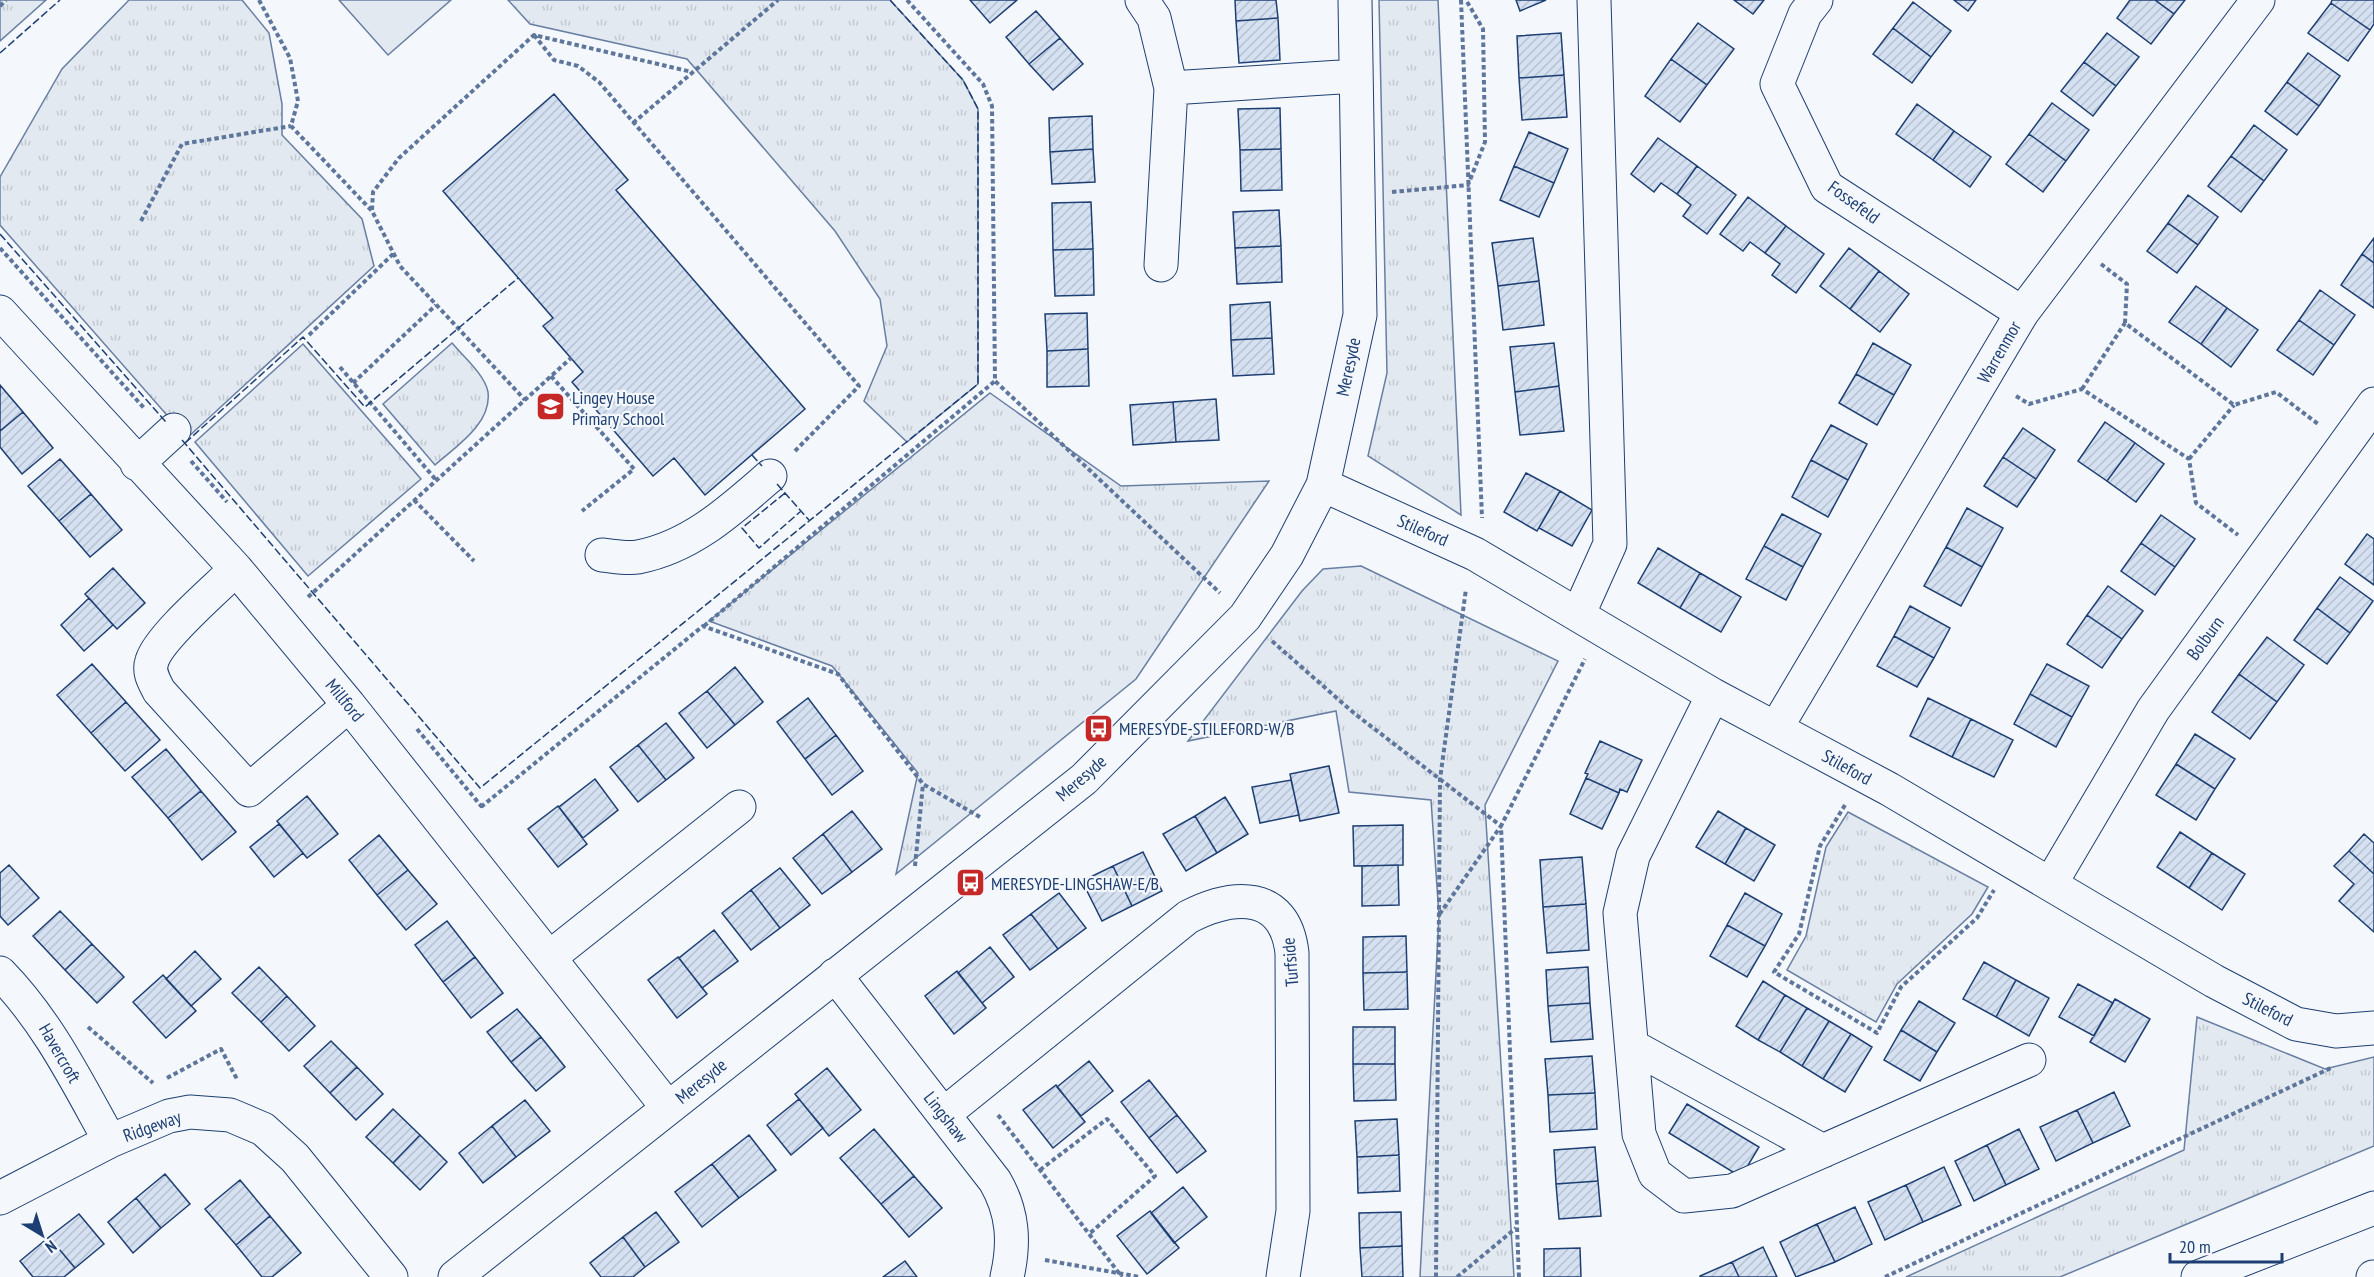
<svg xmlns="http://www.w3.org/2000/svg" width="2374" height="1277" font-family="'PT Sans Narrow',sans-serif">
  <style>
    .grass { fill: url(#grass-tufts); stroke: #687fa3; stroke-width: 1.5 }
    .garden { fill: #e3e9f0; stroke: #687fa3; stroke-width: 1.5 }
    .building { fill: url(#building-hatch); stroke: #1d3f73; stroke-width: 1.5 }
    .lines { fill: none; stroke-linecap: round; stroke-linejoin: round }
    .minor-casing { stroke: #1d3f73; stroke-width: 35 }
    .highway-casing { stroke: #1d3f73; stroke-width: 35 }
    .path { stroke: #5e769c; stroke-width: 4; stroke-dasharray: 4.5 3; stroke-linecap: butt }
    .minor { stroke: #f4f7fb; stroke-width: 33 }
    .highway { stroke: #f4f7fb; stroke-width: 33 }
    .fence { stroke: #1d3f73; stroke-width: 1.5; stroke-dasharray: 8 3; stroke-linecap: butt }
    .labels { text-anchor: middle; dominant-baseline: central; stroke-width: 4.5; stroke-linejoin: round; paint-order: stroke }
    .street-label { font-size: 18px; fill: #1d3f73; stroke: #f4f7fb }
    .poi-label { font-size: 18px; fill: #1d3f73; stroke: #f4f7fb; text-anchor: start }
  </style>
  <defs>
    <pattern id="grass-tufts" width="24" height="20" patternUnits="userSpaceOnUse" patternTransform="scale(1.5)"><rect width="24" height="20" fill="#e3e9f0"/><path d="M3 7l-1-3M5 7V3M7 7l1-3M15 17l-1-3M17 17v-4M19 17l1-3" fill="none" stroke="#c2c9d1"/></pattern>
    <pattern id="building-hatch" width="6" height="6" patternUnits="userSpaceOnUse" patternTransform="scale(1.5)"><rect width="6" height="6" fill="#d5e0f0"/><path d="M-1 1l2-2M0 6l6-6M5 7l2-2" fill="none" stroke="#b6c1d1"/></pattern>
  </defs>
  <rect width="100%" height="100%" fill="#f4f7fb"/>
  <path class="grass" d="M0 0H46L0 41Z
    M129 0H242L269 33 282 104V135L362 219 374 266 187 438 0 225V177L62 69Z
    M508 0H890L963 80 978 109V384L907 442 864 401 887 346 880 299 835 231 687 59 530 24Z
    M1379 0H1438L1461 515 1368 456 1387 373Z
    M452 343C463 356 485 375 488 392 492 424 455 447 435 465L383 404Z
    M303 344 421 479 308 576 195 442Z
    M990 393 1121 486 1269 481 1136 679 896 874 918 773 832 666 709 621Z
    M1361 566 1558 661 1485 805 1514 1277H1420L1439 916 1431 800 1349 792 1336 711 1188 741 1302 591 1323 569Z
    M1848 812 1988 887 1972 914 1897 984 1876 1022 1787 970 1806 936 1826 847Z
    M2197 1017 2325 1069 2374 1057V1146L2060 1277H1906L2184 1150Z"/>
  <path class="garden" d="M339 0H451L388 55Z"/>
  <path class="building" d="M970 0H1017L990 23Z
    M1235 0H1276L1278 18 1236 21Z
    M1516 0H1546L1520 11Z
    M1734 0H1764L1753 14Z
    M1954 0H1976L1968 11Z
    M2130 0H2155L2174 14 2151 44 2117 18Z
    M2155 0H2185L2174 14Z
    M2332 0H2374V24L2370 30 2331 3Z
    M1913 2 1951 31 1931 57 1893 28Z
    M2331 3 2370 30 2348 61 2308 33Z
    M1036 11 1060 38 1029 64 1006 37Z
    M1278 18 1280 60 1239 63 1236 21Z
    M1698 23 1734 49 1707 85 1671 59Z
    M1893 28 1931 57 1912 83 1873 54Z
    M1561 33 1564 75 1519 78 1517 36Z
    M2107 33 2139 57 2116 86 2084 62Z
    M1060 38 1083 64 1053 90 1029 64Z
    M2308 53 2340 76 2319 106 2287 82Z
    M1671 59 1707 85 1680 122 1645 96Z
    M2084 62 2116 86 2093 116 2061 91Z
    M1564 75 1567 117 1522 120 1519 78Z
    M2287 82 2319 106 2297 135 2265 111Z
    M554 94 628 180 616 190 805 409 705 495 674 458 653 476 572 382 583 372 543 326 553 318 443 191Z
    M2052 103 2089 130 2066 161 2029 134Z
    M1917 104 1954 131 1933 160 1896 134Z
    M1280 108 1281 149 1240 150 1238 109Z
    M1092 116 1093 149 1050 152 1049 118Z
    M2254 125 2287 150 2264 181 2231 156Z
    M1954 131 1991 157 1970 187 1933 160Z
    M1529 132 1568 149 1554 183 1514 166Z
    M2029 134 2066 161 2043 192 2006 164Z
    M1658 138 1697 166 1677 194 1661 183 1654 192 1631 174Z
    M1093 149 1095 182 1052 184 1050 152Z
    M1281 149 1282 190 1241 191 1240 150Z
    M2231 156 2264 181 2241 212 2208 186Z
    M1514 166 1554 183 1539 217 1500 200Z
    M1697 166 1736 195 1707 234 1683 216 1691 205 1677 194Z
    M2188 195 2218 217 2198 245 2168 223Z
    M1748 197 1786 226 1765 253 1750 242 1743 251 1720 234Z
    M1091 202 1093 249 1053 250 1052 203Z
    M1279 210 1281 246 1235 248 1233 212Z
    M2168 223 2198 245 2177 273 2147 251Z
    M1786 226 1824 254 1796 293 1772 275 1780 264 1765 253Z
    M1533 238 1539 281 1498 286 1492 243Z
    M2374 238V263L2362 254Z
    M1281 246 1282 282 1237 284 1235 248Z
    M1849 248 1879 271 1850 309 1820 286Z
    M1093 249 1094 295 1055 296 1053 250Z
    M2362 254 2374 263V308L2341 285Z
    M1879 271 1909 294 1880 332 1850 309Z
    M1539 281 1544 325 1503 330 1498 286Z
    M2196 286 2227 308 2201 344 2169 322Z
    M2320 290 2355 315 2334 345 2299 320Z
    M1270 302 1272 338 1231 340 1230 305Z
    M2227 308 2258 330 2231 367 2201 344Z
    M1087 313 1088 349 1047 351 1045 314Z
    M2299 320 2334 345 2313 375 2277 350Z
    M1272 338 1274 374 1233 376 1231 340Z
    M1554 343 1559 386 1515 392 1510 347Z
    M1873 343 1911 365 1894 395 1856 374Z
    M1088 349 1089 386 1047 387V351Z
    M1856 374 1894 395 1877 425 1839 403Z
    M0 385 23 412 0 431Z
    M1559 386 1564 431 1520 435 1515 392Z
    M1216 399 1219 440 1176 442 1173 402Z
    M1173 402 1176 442 1133 445 1130 405Z
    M23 412 53 448 22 474 0 447V431Z
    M2105 422 2135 443 2107 481 2078 461Z
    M1831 425 1867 444 1848 480 1811 460Z
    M2023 428 2055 450 2036 479 2003 457Z
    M2135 443 2164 464 2136 502 2107 481Z
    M2003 457 2036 479 2017 507 1984 486Z
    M60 459 91 494 59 521 28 486Z
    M1811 460 1848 480 1828 517 1792 497Z
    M1526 473 1560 491 1537 531 1504 512Z
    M1560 491 1592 510 1572 546 1539 528Z
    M91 494 122 530 90 557 59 521Z
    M1967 508 2003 528 1982 567 1946 547Z
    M1782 514 1821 534 1803 567 1764 546Z
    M2161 515 2195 539 2175 567 2141 543Z
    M2367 534 2374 539V585L2345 564Z
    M2141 543 2175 567 2155 595 2121 571Z
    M1764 546 1803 567 1786 600 1746 579Z
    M1946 547 1982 567 1961 606 1924 586Z
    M1658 548 1700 573 1680 608 1638 583Z
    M113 568 145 603 117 629 85 594Z
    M1700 573 1741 597 1721 632 1680 608Z
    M2340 577 2373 601 2350 633 2317 608Z
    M2108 586 2143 611 2122 639 2087 615Z
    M89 598 113 625 84 651 61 625Z
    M1910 606 1950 628 1934 658 1894 636Z
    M2317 608 2350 633 2327 664 2294 640Z
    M2087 615 2122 639 2102 668 2067 644Z
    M1894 636 1934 658 1917 687 1877 666Z
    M2267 637 2304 665 2277 702 2239 674Z
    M92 664 126 702 91 733 57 695Z
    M2047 664 2089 686 2072 717 2030 694Z
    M735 667 763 702 735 725 707 691Z
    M2239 674 2277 702 2250 739 2212 712Z
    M707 691 735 725 707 748 679 713Z
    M2030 694 2072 717 2056 747 2014 724Z
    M808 698 836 735 805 759 777 722Z
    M1928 698 1971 719 1952 757 1910 736Z
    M126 702 160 740 125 771 91 733Z
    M1971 719 2013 740 1994 777 1952 757Z
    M666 723 694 758 666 780 638 745Z
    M2195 734 2235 759 2215 789 2176 764Z
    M836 735 863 771 832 795 805 759Z
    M1600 741 1642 760 1627 792 1620 789 1619 793 1586 778 1588 774 1585 773Z
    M638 745 666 780 638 802 610 767Z
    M166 749 201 791 168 818 132 777Z
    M2176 764 2215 789 2196 820 2156 795Z
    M1329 766 1339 813 1300 821 1290 774Z
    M1586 778 1619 793 1602 829 1570 814Z
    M595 779 618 810 583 838 559 807Z
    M1291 780 1299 815 1260 823 1252 787Z
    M201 791 236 832 202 860 168 818Z
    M307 796 338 834 307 858 277 821Z
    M1225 797 1248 834 1217 853 1195 816Z
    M558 806 587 844 558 867 528 829Z
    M852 811 882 849 852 872 823 834Z
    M1718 811 1746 828 1725 864 1696 847Z
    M1195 816 1217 853 1186 871 1163 834Z
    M279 824 303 853 274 877 250 847Z
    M1403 825V865L1354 866 1353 826Z
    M1746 828 1775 845 1754 881 1725 864Z
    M2180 832 2212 853 2189 888 2157 867Z
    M823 834 852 872 822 894 793 858Z
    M2364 834 2374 843V874L2349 851Z
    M379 835 408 870 377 895 349 860Z
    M2349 851 2374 874V932L2339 901 2354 884 2334 866Z
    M1143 852 1162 891 1132 906 1113 866Z
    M2212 853 2245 874 2222 910 2189 888Z
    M1582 857 1586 904 1543 907 1540 860Z
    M9 865 39 898 8 925 0 916V873Z
    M1398 865 1399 905 1362 906V866Z
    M1113 866 1132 906 1102 921 1082 881Z
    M780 868 810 905 780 928 751 890Z
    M408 870 437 904 406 930 377 895Z
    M751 890 780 928 751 950 722 913Z
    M1059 893 1086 928 1058 949 1031 914Z
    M1745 893 1782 914 1765 946 1727 925Z
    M1586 904 1589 950 1547 953 1543 907Z
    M60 911 92 944 65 970 33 936Z
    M1031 914 1058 949 1030 970 1003 935Z
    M447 921 475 957 443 982 415 945Z
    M1727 925 1765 946 1747 977 1710 956Z
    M714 930 738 961 702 988 679 958Z
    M1406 936 1407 972 1363 973V937Z
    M92 944 124 977 97 1003 65 970Z
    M990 947 1014 977 982 1003 958 973Z
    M195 951 221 979 191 1006 166 979Z
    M475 957 503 993 471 1018 443 982Z
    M678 957 707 994 677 1018 648 980Z
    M1984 962 2016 980 1996 1017 1963 999Z
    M259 967 287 996 261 1022 232 993Z
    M1588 967 1590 1003 1548 1006 1546 970Z
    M957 971 986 1008 954 1034 925 996Z
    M1407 972 1408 1009 1364 1010 1363 973Z
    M163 975 196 1011 166 1038 133 1002Z
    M2016 980 2049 998 2029 1036 1996 1017Z
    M1763 981 1785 995 1758 1040 1736 1026Z
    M2078 984 2113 1003 2094 1036 2059 1017Z
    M1785 995 1807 1008 1780 1052 1758 1040Z
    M287 996 315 1026 289 1051 261 1022Z
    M2115 999 2150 1019 2125 1062 2090 1042Z
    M1919 1001 1955 1023 1937 1052 1901 1030Z
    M1590 1003 1593 1039 1551 1042 1548 1006Z
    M1807 1008 1829 1021 1802 1066 1780 1052Z
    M517 1009 541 1037 511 1062 487 1032Z
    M1829 1021 1851 1034 1823 1079 1802 1066Z
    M1353 1027H1395V1064H1353Z
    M1901 1030 1937 1052 1920 1081 1884 1060Z
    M1851 1034 1872 1047 1845 1092 1823 1079Z
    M541 1037 565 1067 536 1091 511 1062Z
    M331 1041 357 1067 330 1093 304 1066Z
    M1592 1056 1595 1093 1548 1095 1545 1059Z
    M1089 1061 1113 1091 1081 1116 1057 1087Z
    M1353 1064H1395L1396 1100 1354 1101Z
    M357 1067 383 1094 356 1120 330 1093Z
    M827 1068 861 1110 829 1136 795 1094Z
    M1149 1080 1177 1115 1149 1138 1121 1102Z
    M1056 1085 1085 1122 1053 1148 1023 1110Z
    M2114 1092 2130 1126 2093 1143 2077 1110Z
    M1595 1093 1597 1129 1550 1132 1548 1095Z
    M799 1099 823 1128 791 1155 767 1125Z
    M525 1100 550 1131 516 1157 492 1126Z
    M1687 1104 1759 1147 1741 1177 1669 1133Z
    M393 1109 420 1135 393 1163 366 1137Z
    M2077 1110 2093 1143 2056 1161 2040 1127Z
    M1177 1115 1206 1151 1177 1173 1149 1138Z
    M1397 1119 1399 1155 1357 1157 1355 1121Z
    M492 1126 516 1157 483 1183 459 1153Z
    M874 1129 914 1176 881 1204 840 1158Z
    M2019 1129 2039 1169 2006 1185 1987 1145Z
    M420 1135 447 1162 420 1190 393 1163Z
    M749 1135 776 1170 739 1198 712 1164Z
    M1987 1145 2006 1185 1974 1201 1955 1161Z
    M1595 1147 1598 1181 1556 1184 1554 1150Z
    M1399 1155 1400 1191 1358 1193 1357 1157Z
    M712 1164 739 1198 702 1227 675 1192Z
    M1944 1167 1961 1205 1923 1222 1906 1185Z
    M165 1174 190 1204 161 1228 136 1198Z
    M914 1176 942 1208 909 1237 881 1204Z
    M240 1180 270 1216 236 1245 205 1209Z
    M1598 1181 1601 1216 1559 1219 1556 1184Z
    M1906 1185 1923 1222 1885 1240 1868 1202Z
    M1183 1187 1207 1217 1174 1243 1151 1213Z
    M136 1198 161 1228 133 1253 108 1222Z
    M1855 1207 1872 1244 1835 1262 1817 1224Z
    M1150 1211 1179 1248 1147 1274 1117 1236Z
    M656 1212 679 1242 645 1267 623 1237Z
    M1401 1212 1402 1246 1360 1248 1359 1213Z
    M79 1214 104 1244 75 1268 49 1237Z
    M270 1216 301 1253 272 1277H262L236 1245Z
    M1817 1224 1835 1262 1796 1277 1780 1242Z
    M49 1237 75 1268 64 1277H33L20 1261Z
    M623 1237 645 1267 633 1277H601L590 1263Z
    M1402 1246 1403 1277H1362L1360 1248Z
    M1763 1247 1777 1277H1739L1732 1262Z
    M1580 1248 1581 1277H1544V1249Z
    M905 1261 917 1277H883Z
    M1732 1262 1739 1277H1700V1276Z"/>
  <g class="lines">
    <defs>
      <path id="minor" d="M1142 0 1154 18 1171 88 1161 265
        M1816 0 1805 14 1777 84 1827 187 2022 313
        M1171 88 1356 76
        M0 312 236 569 349 705 668 1108
        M137 464 174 430
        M1323 485 1475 554 1713 695 1889 789 2214 981 2296 1024 2336 1031 2374 1028
        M602 555C613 556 627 559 638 557 691 547 731 510 770 476
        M236 569C216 589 159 637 152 661 148 672 154 681 159 691L249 790 349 705
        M1579 613 1610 544 1594 0
        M1713 695 1633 856 1620 913 1639 1134 1655 1174 1684 1196 1732 1191 2029 1060
        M1776 728 2022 313 2258 0
        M2051 883 2153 710 2374 404
        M550 957 739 807
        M0 973C48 1022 77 1082 110 1141
        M835 975 995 1181C1013 1212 1015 1242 1007 1277
        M1632 1046 1823 1151
        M944 1114 1188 917C1233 894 1285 890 1292 953L1293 1211 1283 1277
        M0 1198 110 1141 169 1116 190 1112 230 1115 263 1129 295 1158 391 1277
        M455 1277 1084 779 1245 617 1287 555 1323 485 1360 315 1355 0"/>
      <path id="highway" d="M2198 1277 2374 1208
        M2373 1277H2374"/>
    </defs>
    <use href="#minor" class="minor-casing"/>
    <use href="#highway" class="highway-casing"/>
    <path class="path" d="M259 0 290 58 298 101 291 126 372 211 400 266 525 400
      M907 0 983 84 992 106 995 381 1220 593
      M1461 0 1482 518
      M0 6 6 0
      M534 35 554 60 578 66 599 82 859 386 795 451
      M633 123 778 0
      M1392 192 1468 185 1485 142 1483 29 1466 0
      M372 210 373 192 399 158 534 35 692 72
      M141 221 182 144 291 126
      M0 248 144 408
      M2101 264 2127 284 2125 323 2234 405 2276 392 2318 424
      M309 335 393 254
      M340 367 436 480
      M551 376 634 469 582 511
      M353 383 436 305
      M2082 389 2125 323
      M2016 396 2029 404 2082 389 2189 459 2196 503 2238 535
      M2189 459 2234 405
      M191 461 227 502
      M414 500 474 561
      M308 597 571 358
      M704 626 995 381
      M1272 641 1355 714 1501 826 1439 915
      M417 729 482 807
      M1845 805 1820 846 1799 934 1774 972 1877 1033 1901 987 1977 918 1994 890
      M481 807 703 626 838 674 923 784 980 817
      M915 866 923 784
      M88 1027 153 1083
      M167 1078 221 1049 238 1081
      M998 1115 1122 1277
      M1040 1170 1107 1119 1155 1176 1089 1234
      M1045 1260 1140 1277
      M1436 1277 1440 779 1466 589
      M1457 1277 1516 1228
      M1519 1277 1501 826 1585 659
      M1885 1277 2333 1067"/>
    <use href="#minor" class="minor"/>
    <use href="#highway" class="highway"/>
    <path class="fence" d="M0 53 60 0
      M0 234 166 422
      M182 440 480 788 978 384V109L963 80 890 0
      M185 443 303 337 365 407 518 278
      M752 455 762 466
      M777 484 809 520
      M785 493 742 528 759 548 801 511"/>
  </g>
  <defs>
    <symbol id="school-square" viewBox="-11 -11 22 22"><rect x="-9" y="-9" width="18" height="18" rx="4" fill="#c62828" stroke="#f4f7fb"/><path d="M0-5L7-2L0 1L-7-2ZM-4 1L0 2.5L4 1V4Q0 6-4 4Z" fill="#fff"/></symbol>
    <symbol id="bus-square" viewBox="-11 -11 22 22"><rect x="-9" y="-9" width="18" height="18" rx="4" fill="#c62828" stroke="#f4f7fb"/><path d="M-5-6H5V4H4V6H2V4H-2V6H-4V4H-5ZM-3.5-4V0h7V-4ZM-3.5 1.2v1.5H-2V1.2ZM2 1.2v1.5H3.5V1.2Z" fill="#fff"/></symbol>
  </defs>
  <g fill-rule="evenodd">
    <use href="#school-square" x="534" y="390" width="33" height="33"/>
    <use href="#bus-square" x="1082" y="712" width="33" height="33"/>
    <use href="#bus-square" x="954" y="866" width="33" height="33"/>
  </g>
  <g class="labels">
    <g class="street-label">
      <text transform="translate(1854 202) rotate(36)">Fossefeld</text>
      <text transform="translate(1999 352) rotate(-60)">Warrenmor</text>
      <text transform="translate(1348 367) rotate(-78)">Meresyde</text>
      <text transform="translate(1423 530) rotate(24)">Stileford</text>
      <text transform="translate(2205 638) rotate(-54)">Bolburn</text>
      <text transform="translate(345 700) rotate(51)">Millford</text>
      <text transform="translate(1847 767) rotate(29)">Stileford</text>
      <text transform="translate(1081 778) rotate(-41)">Meresyde</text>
      <text transform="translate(1290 962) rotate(-95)">Turfside</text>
      <text transform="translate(2268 1009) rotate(27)">Stileford</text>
      <text transform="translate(60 1053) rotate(60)">Havercroft</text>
      <text transform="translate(701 1081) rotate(-39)">Meresyde</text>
      <text transform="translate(946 1117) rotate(52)">Lingshaw</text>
      <text transform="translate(152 1126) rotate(-20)">Ridgeway</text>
    </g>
    <g class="poi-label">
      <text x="572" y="397">Lingey House<tspan x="572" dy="21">Primary School</tspan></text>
      <text x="1119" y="728">MERESYDE-STILEFORD-W/B</text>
      <text x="991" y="883">MERESYDE-LINGSHAW-E/B</text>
    </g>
  </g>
  <g transform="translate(42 1235) rotate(142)" stroke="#f4f7fb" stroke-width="4.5" paint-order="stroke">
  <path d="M0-4.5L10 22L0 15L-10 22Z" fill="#1d3f73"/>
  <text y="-9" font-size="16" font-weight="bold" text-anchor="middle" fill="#1d3f73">N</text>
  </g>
  <path d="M2170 1253v9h112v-9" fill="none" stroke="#1d3f73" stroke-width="3"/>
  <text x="2179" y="1253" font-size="18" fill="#1d3f73" stroke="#f4f7fb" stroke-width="4.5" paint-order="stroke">20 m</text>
</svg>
